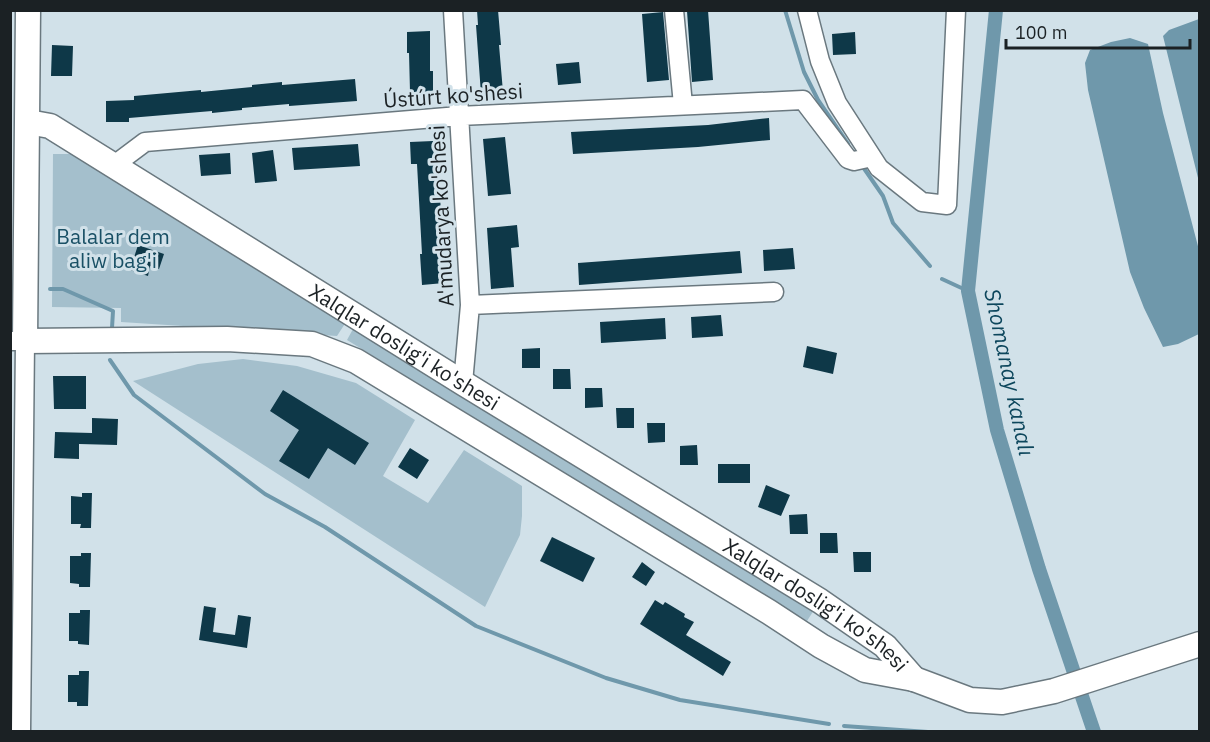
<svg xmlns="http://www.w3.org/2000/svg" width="1210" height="742" font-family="'IBM Plex Sans',sans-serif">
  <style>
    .green { fill: #a4bfcc }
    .water { fill: #6f98ab }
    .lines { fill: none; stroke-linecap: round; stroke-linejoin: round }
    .stream { stroke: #6f98ab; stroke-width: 4 }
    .canal { stroke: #6f98ab; stroke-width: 14 }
    .building { fill: #0e3848 }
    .minor-casing { stroke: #6a787f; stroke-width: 21 }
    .major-casing { stroke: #6a787f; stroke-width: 27 }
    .minor { stroke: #fff; stroke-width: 18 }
    .major { stroke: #fff; stroke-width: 24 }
    .labels { text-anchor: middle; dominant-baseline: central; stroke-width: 6; stroke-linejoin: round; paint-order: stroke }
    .street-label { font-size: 21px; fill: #1b2124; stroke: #d1e1e9 }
    .park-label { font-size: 21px; fill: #195065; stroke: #d1e1e9 }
    .water-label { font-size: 22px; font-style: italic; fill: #0c465c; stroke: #d1e1e9 }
  </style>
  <rect width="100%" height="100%" fill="#d1e1e9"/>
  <path class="green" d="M53 154H77L346 322 337 336 121 322V308L52 307Z
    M353 329 814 610 807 621 347 340Z
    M243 359 297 366 356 383 415 420 383 476 428 503 464 450 522 486V516L520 535 485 607 133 381 198 364Z"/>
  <path class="water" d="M1199 19H1200L1199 182 1163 36 1169 30Z
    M1130 38 1148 44 1163 113 1199 250V334L1178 344 1163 347 1144 308 1130 272 1088 90 1085 63 1090 50 1111 42Z"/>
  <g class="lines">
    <path class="stream" d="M785 10 804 72 818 100 848 144
      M863 167 883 196 893 223 930 266
      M942 279 968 291
      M50 289H63L113 311 112 328
      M110 360 134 395 265 494 325 527 476 626 606 678 680 700 829 724
      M844 726 928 732"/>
    <path class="canal" d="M996 10 968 291 997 430 1039 569 1094 732"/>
  </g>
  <path class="building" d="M477 10H498L501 45H499L503 92 481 94 476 25H478Z
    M708 10 713 80 692 82 687 11Z
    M663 12 669 80 647 82 642 14Z
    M430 31V71H433V92H410L409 53H407V32Z
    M855 32 856 54 833 55 832 34Z
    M52 45 73 46 72 76H51Z
    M579 62 581 83 558 85 556 64Z
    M355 79 357 101 289 106V104L242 108V110L212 113V111L129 118V122H106V101L134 100V96L201 90V92L252 87V85L282 82V85Z
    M769 118 770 140 698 147 573 154 571 132 708 125Z
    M505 137 511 194 488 196 483 139Z
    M433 141 435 178H439L443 249 442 250 444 283 422 285 420 254H422L417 164H411L410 142Z
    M358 144 360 166 294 170 292 148Z
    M273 150 277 181 255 183 252 153Z
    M230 153 231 174 201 176 199 155Z
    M517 225 519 247 511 248 514 287 491 289 487 228Z
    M138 245 164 254 159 269 150 266 148 276 130 270Z
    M793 248 795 269 764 271 763 250Z
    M740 251 742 273 579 285 578 263Z
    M721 315 723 336 692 338 691 317Z
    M665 318 666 339 601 343 600 322Z
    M807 346 837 353 833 374 803 367Z
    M540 348V368H522V349Z
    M553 369H570L571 389H553Z
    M53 376H86V409H54Z
    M585 388H602L603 407 585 408Z
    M283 390 369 443 355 465 328 448 309 479 279 461 299 430 270 411Z
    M616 408H634V428H617Z
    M92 418 118 419 117 445 79 444V459L54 458 55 432 92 433Z
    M647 423H665V442L648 443Z
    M697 445 698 465H680V446Z
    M410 448 429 460 417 479 398 467Z
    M718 464H750V483H718Z
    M766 485 790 495 781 516 758 507Z
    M82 493H92L91 528H80L81 524H71V496L82 497Z
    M807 514 808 534H790L789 515Z
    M820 533H837L838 553H820Z
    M552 537 595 558 583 582 540 561Z
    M853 552H871V572H854Z
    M81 553H91L90 587H79V584L70 583V556H81Z
    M642 562 655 572 646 586 632 577Z
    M655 600 663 605 665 602 685 614 684 617 694 622 686 635 731 662 723 676 640 624Z
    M204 606 216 608 213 632 235 635 238 615 251 617 247 648 199 640Z
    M80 610H90L89 645 78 644V641H69V613H80Z
    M79 671H89L88 706H77V702H68V675H79Z"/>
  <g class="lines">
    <defs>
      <path id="minor" d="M453 10 470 305 463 383
        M674 10 683 105
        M807 10 820 61 837 103 879 168 922 202 947 205 956 10
        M113 166 145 142 459 116 803 100 848 159 854 161 872 157
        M470 305 774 292
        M10 341H25L21 732"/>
      <g id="major">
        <path d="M28 10 25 341 227 339 312 344 356 361 769 612 821 646 865 670 914 679 970 700 1002 702 1054 691 1200 644"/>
        <path id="s1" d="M28 122 50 126 463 383 820 601 885 646 914 679"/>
      </g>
    </defs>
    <use href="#minor" class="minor-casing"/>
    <use href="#major" class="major-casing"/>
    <use href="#minor" class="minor"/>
    <use href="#major" class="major"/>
  </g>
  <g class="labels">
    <g class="street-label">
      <text transform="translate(453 95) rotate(-4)">Ústúrt ko'shesi</text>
      <text transform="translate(441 216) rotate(-93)">A'mudarya ko'shesi</text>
      <text stroke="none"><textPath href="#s1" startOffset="440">Xalqlar doslig'i ko'shesi</textPath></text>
      <text stroke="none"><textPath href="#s1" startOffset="926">Xalqlar doslig'i ko'shesi</textPath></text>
    </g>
    <g class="park-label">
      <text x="113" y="236">Balalar dem<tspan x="113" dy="24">aliw bag'i</tspan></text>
    </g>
    <g class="water-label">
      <text transform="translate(1010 372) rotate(78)">Shomanay kanalı</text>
    </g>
  </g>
  <rect width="1210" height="742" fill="none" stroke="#1b2124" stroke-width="24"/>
  <path d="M1006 39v9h184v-9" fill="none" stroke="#1b2124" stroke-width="3"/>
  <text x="1015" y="39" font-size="18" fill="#1b2124" stroke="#d1e1e9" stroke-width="4.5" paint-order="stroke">100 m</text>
</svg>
